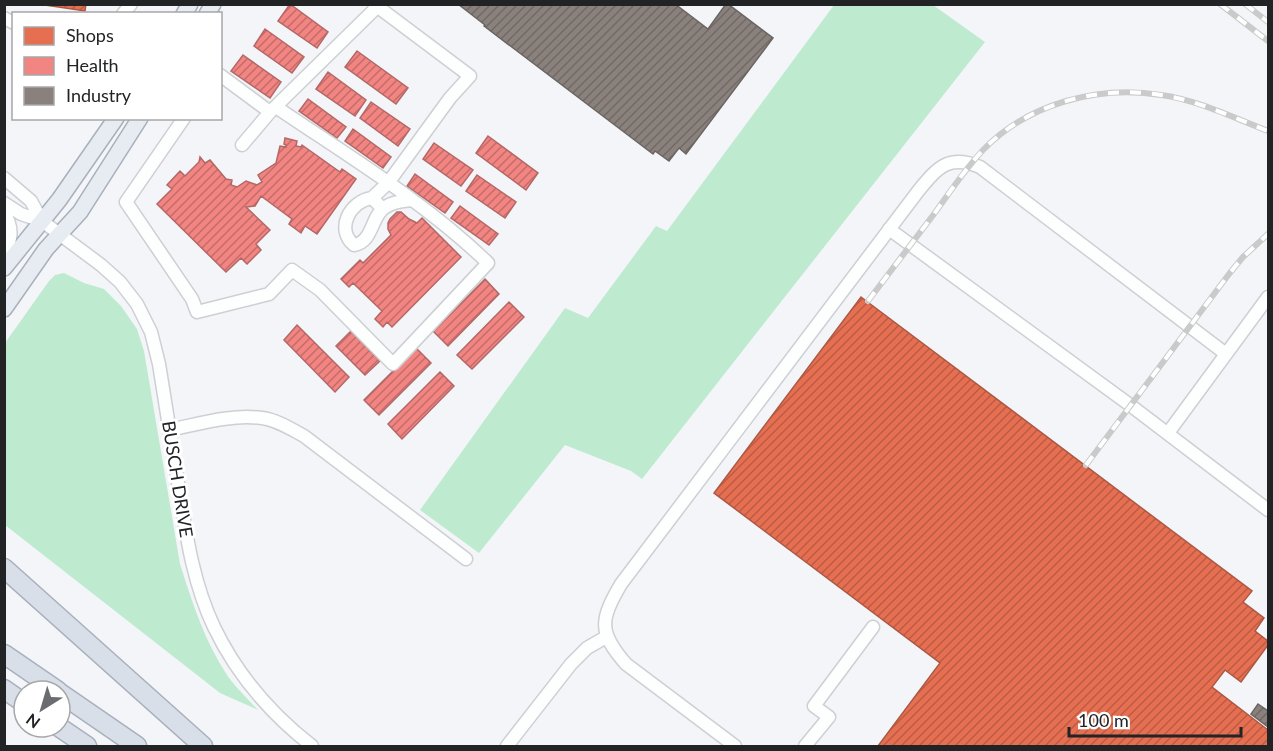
<svg xmlns="http://www.w3.org/2000/svg" width="1273" height="751" font-family="Lato,sans-serif">
  <style>
    .grass { fill: #beebcf }
    .shops { fill: url(#shops-hatch); stroke: #ac5844; stroke-width: 1.5 }
    .health { fill: url(#health-hatch); stroke: #b36766; stroke-width: 1.5 }
    .industry { fill: url(#industry-hatch); stroke: #6a6562; stroke-width: 1.5 }
    .lines { fill: none; stroke-linecap: round; stroke-linejoin: round }
    .minor-casing { stroke: #cecfd2; stroke-width: 15 }
    .major-casing { stroke: #a8b0bc; stroke-width: 18 }
    .highway-casing { stroke: #a8b0bc; stroke-width: 21 }
    .minor { stroke: #fdfefe; stroke-width: 12 }
    .major { stroke: #e6ecf2; stroke-width: 15 }
    .highway { stroke: #d8dfe9; stroke-width: 18 }
    .rail-casing { stroke: #cacaca; stroke-width: 6 }
    .rail { stroke: #fff; stroke-width: 4; stroke-dasharray: 11; stroke-linecap: butt }
    .labels { text-anchor: middle; dominant-baseline: central; stroke-width: 6; stroke-linejoin: round; paint-order: stroke }
    .street-label { font-size: 18px; fill: #212325; stroke: #fff }
  </style>
  <defs>
    <pattern id="shops-hatch" width="6" height="6" patternUnits="userSpaceOnUse" patternTransform="scale(1.5)"><rect width="6" height="6" fill="#e76f51"/><path d="M-1 1l2-2M0 6l6-6M5 7l2-2" fill="none" stroke="#bb5b43"/></pattern>
    <pattern id="health-hatch" width="6" height="6" patternUnits="userSpaceOnUse" patternTransform="scale(1.5)"><rect width="6" height="6" fill="#f28482"/><path d="M-1 1l2-2M0 6l6-6M5 7l2-2" fill="none" stroke="#c46c6a"/></pattern>
    <pattern id="industry-hatch" width="6" height="6" patternUnits="userSpaceOnUse" patternTransform="scale(1.5)"><rect width="6" height="6" fill="#8a817c"/><path d="M-1 1l2-2M0 6l6-6M5 7l2-2" fill="none" stroke="#706965"/></pattern>
  </defs>
  <rect width="100%" height="100%" fill="#f4f5f9"/>
  <path class="grass" d="M834 5H933L985 42 642 479 631 471 565 445 479 553 420 510 565 308 588 318 656 226 667 231Z
    M64 273 84 283 104 289 121 306 137 329 144 351 180 564C192 602 205 642 227 675 236 688 248 699 258 710L220 693 5 525V343L49 281 55 275Z"/>
  <path class="shops" d="M38 4H86L85 11Z
    M861 297 1252 591 1243 602 1264 618 1255 631 1268 641V645L1241 682 1225 670 1212 687 1268 730V746H878L940 663 714 493Z"/>
  <path class="health" d="M290 4 328 32 317 48 278 21Z
    M290 4 328 32 317 48 278 21Z
    M265 29 304 57 292 73 254 46Z
    M265 29 304 57 292 73 254 46Z
    M357 51 408 88 396 104 345 67Z
    M357 51 408 88 396 104 345 67Z
    M243 55 281 82 270 98 231 71Z
    M243 55 281 82 270 98 231 71Z
    M328 72 366 100 355 116 316 89Z
    M328 72 366 100 355 116 316 89Z
    M308 99 346 127 337 138 299 111Z
    M308 99 346 127 337 138 299 111Z
    M371 102 410 129 398 146 360 118Z
    M371 102 410 129 398 146 360 118Z
    M353 129 391 157 383 168 345 141Z
    M353 129 391 157 383 168 345 141Z
    M488 136 538 173 526 190 476 153Z
    M488 136 538 173 526 190 476 153Z
    M285 138 297 141 296 146 301 147 302 145 340 172 342 169 356 179 317 234 305 226 301 233 289 224 292 219 261 196 255 206 246 207 270 230 256 244 261 250 247 264 241 258 226 272 157 204 172 189 167 185 180 171 185 176 199 162 200 157 205 163 210 160 226 179 232 180 231 185 237 187 246 181 257 185 262 182 258 175 276 163 280 146 286 147V145L284 144Z
    M434 143 473 170 461 186 423 159Z
    M434 143 473 170 461 186 423 159Z
    M415 174 453 202 445 213 407 186Z
    M415 174 453 202 445 213 407 186Z
    M477 175 516 202 505 218 466 191Z
    M477 175 516 202 505 218 466 191Z
    M460 206 498 234 489 245 451 218Z
    M460 206 498 234 489 245 451 218Z
    M397 212H401L409 219 417 223 422 218 461 257 392 327 387 322 383 327 375 319 382 311 353 283 349 287 341 279 360 260 363 263 391 235 388 229V223L390 219Z
    M485 279 499 294 448 346 433 331Z
    M485 279 499 294 448 346 433 331Z
    M509 302 524 317 472 369 457 355Z
    M509 302 524 317 472 369 457 355Z
    M297 325 349 377 335 392 284 340Z
    M297 325 349 377 335 392 284 340Z
    M351 331 380 361 365 375 336 346Z
    M351 331 380 361 365 375 336 346Z
    M416 348 431 363 379 415 364 400Z
    M416 348 431 363 379 415 364 400Z
    M440 372 454 386 402 439 388 424Z
    M440 372 454 386 402 439 388 424Z"/>
  <path class="industry" d="M458 4H675L708 29 726 4H728L773 38 686 154 679 148 669 161 655 151 653 154 484 26 485 25Z
    M1258 704 1268 711V727L1251 714Z"/>
  <g class="lines">
    <defs>
      <path id="minor" d="M123 14 131 4
        M4 18 14 23
        M220 75 270 112 377 7
        M184 118 126 202 192 299 197 312 269 294 292 270 320 290 393 364 488 263C425 202 348 156 276 107
        M242 145 270 112
        M4 178 31 201 42 221
        M372 198 388 183 450 98 470 76 374 4
        M4 203 21 214 42 221 101 265 120 282 137 304 151 332 159 364C166 407 173 451 180 495 187 540 194 585 214 627 237 675 271 714 312 746
        M382 208 372 198C350 201 335 229 354 245 373 242 371 217 384 208 392 202 402 201 412 200
        M4 213C15 229 10 242 4 259
        M889 229 1130 405 1268 510
        M169 430C199 424 231 414 262 418 277 420 291 429 304 436L466 559
        M1168 433 1268 297
        M507 746 571 664 587 648 606 637
        M735 746 626 664C598 632 600 620 621 584L919 190C938 167 949 154 980 167L1226 354
        M805 746 829 717 814 706 873 627"/>
      <path id="major" d="M184 14 190 4
        M207 14 213 4
        M4 268 59 200 116 118
        M4 309 46 249 80 212 140 118"/>
      <path id="highway" d="M4 568 203 746
        M4 654 58 691
        M4 689 24 703
        M60 693 137 746
        M59 727 87 746"/>
    </defs>
    <use href="#minor" class="minor-casing"/>
    <use href="#major" class="major-casing"/>
    <use href="#highway" class="highway-casing"/>
    <use href="#minor" class="minor"/>
    <use href="#major" class="major"/>
    <use href="#highway" class="highway"/>
    <defs>
      <path id="rail" d="M1220 4 1268 41
        M1245 4 1268 22
        M868 301C890 272 912 243 934 214 950 192 965 169 984 149 1029 103 1099 85 1161 95 1198 100 1234 118 1268 131
        M1086 465 1229 274 1243 257 1268 234"/>
    </defs>
    <use href="#rail" class="rail-casing"/>
    <use href="#rail" class="rail"/>
  </g>
  <g class="labels">
    <g class="street-label">
      <text transform="translate(178 479) rotate(81)">BUSCH DRIVE</text>
    </g>
  </g>
  <rect width="1273" height="751" fill="none" stroke="#212325" stroke-width="12"/>
  <rect x="12" y="12" width="210" height="108" fill="#ffffff" stroke="#a6a7a8" stroke-width="1.5"/>
  <rect x="24" y="27" width="30" height="18" fill="#e76f51" stroke="#a6a7a8" stroke-width="1.5"/>
  <text x="66" y="42" font-size="18" fill="#212325">Shops</text>
  <rect x="24" y="57" width="30" height="18" fill="#f28482" stroke="#a6a7a8" stroke-width="1.5"/>
  <text x="66" y="72" font-size="18" fill="#212325">Health</text>
  <rect x="24" y="87" width="30" height="18" fill="#8a817c" stroke="#a6a7a8" stroke-width="1.5"/>
  <text x="66" y="102" font-size="18" fill="#212325">Industry</text>
  <g transform="translate(42 709) rotate(217)"><circle r="28" fill="#ffffff" stroke="#a6a7a8" stroke-width="1.5"/>
  <path d="M0-4.5L10 22L0 15L-10 22Z" fill="#6b6c6f"/>
  <text y="-9" font-size="16" font-weight="bold" text-anchor="middle" fill="#212325">N</text>
  </g>
  <path d="M1069 727v9h172v-9" fill="none" stroke="#212325" stroke-width="3"/>
  <text x="1078" y="727" font-size="18" fill="#212325" stroke="#ffffff" stroke-width="4.5" paint-order="stroke">100 m</text>
</svg>
